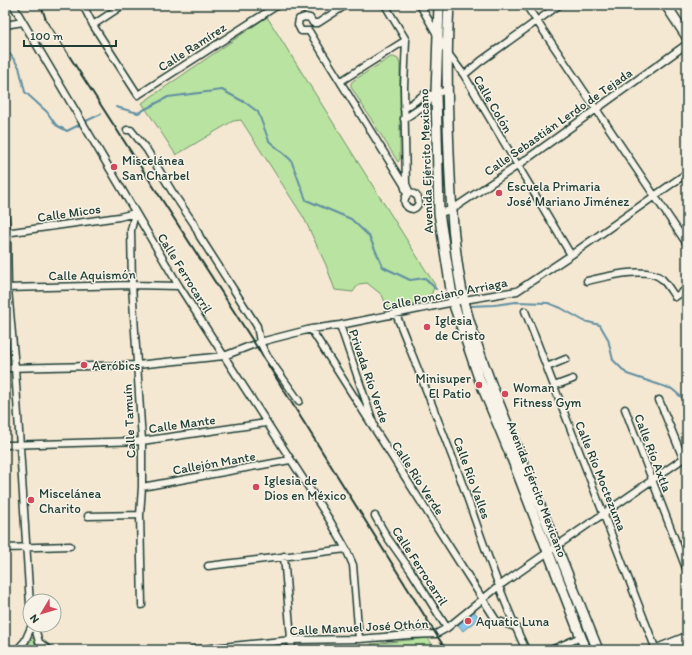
<svg xmlns="http://www.w3.org/2000/svg" width="692" height="655" font-family="Itim,sans-serif">
  <style>
    .green { fill: #b9e3a0; stroke: #6c906a }
    .water { fill: #8cc5eb; stroke: #608fa2 }
    .lines { fill: none; stroke-linecap: round; stroke-linejoin: round }
    .stream { stroke: #608fa2; stroke-width: 2 }
    .street-casing { stroke: #1f3d34; stroke-width: 9 }
    .secondary-casing { stroke: #1f3d34; stroke-width: 12 }
    .primary-casing { stroke: #1f3d34; stroke-width: 13 }
    .street { stroke: #f7f3e8; stroke-width: 6 }
    .secondary { stroke: #f7f3e8; stroke-width: 9 }
    .primary { stroke: #f7f3e8; stroke-width: 10 }
    .rail { stroke: #1f3d34; stroke-width: 2 }
    .poi-dot { fill: #d1495b; stroke: #f7f3e8; stroke-width: 1.5 }
    .labels { text-anchor: middle; dominant-baseline: central; stroke-width: 3; stroke-linejoin: round; paint-order: stroke }
    .street-label { font-size: 13px; fill: #1f3d34; stroke: #f7f3e8 }
    .poi-label { font-size: 13px; fill: #1f3d34; stroke: #f7f3e8; text-anchor: start }
  </style>
  <rect width="100%" height="100%" fill="#f5e8d3"/>
  <filter id="ink" filterUnits="userSpaceOnUse"><feTurbulence type="fractalNoise" baseFrequency=".025" numOctaves="2"/><feDisplacementMap in="SourceGraphic" scale="8" xChannelSelector="R" yChannelSelector="G"/><feConvolveMatrix kernelMatrix="1 2 1 2 8 2 1 2 1" color-interpolation-filters="sRGB"/></filter>
  <g filter="url(#ink)">
    <path class="green" d="M267 17 435 285 431 295 421 303 409 304 398 312 388 309 382 295 367 283 359 284 353 292 335 290 326 265 304 218 241 120 233 121 176 155 142 103Z
      M391 57H394L398 59 400 64V159L398 162 351 87V83L354 80Z
      M443 125H444L445 188 444 187 441 126Z
      M555 556 588 640H587L554 557Z
      M33 637 39 646 43 650H24L29 644Z
      M428 638 436 650H372L371 644Z"/>
    <path class="water" d="M474 611 479 618 463 631 458 625Z"/>
    <g class="lines">
      <path class="stream" d="M5 56 10 54 19 67 25 92 47 112 56 125 67 131 81 124
        M116 107 138 113 168 97 222 90 246 103 258 112 269 141 291 160 306 200 351 219 369 236 383 267 410 280 425 278 436 289
        M84 122 101 114
        M470 306 494 305 516 302 548 303 561 308 584 321 600 325 608 339 613 360 627 374 672 389 687 402"/>
      <defs>
        <path id="street" d="M13 5 179 286 329 519 346 549 353 565 359 639
          M83 5 93 25 138 95 278 5
          M346 5 318 23H313L310 18 305 17 299 19 298 25 301 31H309L404 185 407 195C402 201 405 208 413 209 422 205 420 194 410 193L406 184 404 87 406 40 385 5
          M420 5 447 52 464 75 571 255
          M526 5 687 244
          M5 25 23 22
          M93 25 123 5
          M464 75 481 61 559 5
          M341 81 406 40
          M404 109 425 94 432 95 447 90
          M404 119 428 103 432 95
          M127 130H131L147 150 173 193 194 224 200 237 257 326 260 342 267 356 299 401
          M5 212 7 232 8 289 15 368 30 605
          M439 213 451 210 517 166 687 44
          M5 233 119 217 135 213 131 230 132 285 142 441V487L140 515 142 605
          M587 281C605 277 647 265 662 279 667 284 671 291 675 297L687 289
          M5 288 132 285 179 286
          M525 311C568 424 613 537 656 650
          M396 314C417 367 438 419 458 472 480 532 499 593 526 650
          M340 325 374 425
          M311 329 496 620 515 627
          M547 367 566 359
          M5 368 137 365 224 356 260 342 311 329 340 325 464 300 517 291 571 255 687 173
          M554 386 573 379
          M659 400 683 458
          M625 409 687 571
          M5 445 142 441 266 423
          M142 487 290 460
          M88 516 140 515
          M375 516 387 537 411 571 447 628
          M5 548 70 546
          M284 556 292 650
          M208 566 346 549
          M34 625 39 642 49 650
          M17 650 25 641 32 625
          M192 650 292 640 359 639 409 635 436 634 447 628 499 586 687 456
          M551 650 581 637"/>
        <path id="secondary" d="M439 5 436 94 439 213 453 302 480 381 511 456 586 650
          M449 5C446 55 447 103 449 153 451 202 453 252 464 301 470 329 481 356 491 384L598 650
          M666 5 687 37"/>
        <path id="primary" d="M511 456 519 453
          M657 650 687 638"/>
      </defs>
      <use href="#street" class="street-casing"/>
      <use href="#secondary" class="secondary-casing"/>
      <use href="#primary" class="primary-casing"/>
      <use href="#street" class="street"/>
      <use href="#secondary" class="secondary"/>
      <use href="#primary" class="primary"/>
      <path class="rail" d="M41 5 46 20 255 344 446 650"/>
    </g>
  </g>
  <g class="poi-dot">
    <circle cx="114" cy="167" r="4"/>
    <circle cx="499" cy="193" r="4"/>
    <circle cx="427" cy="327" r="4"/>
    <circle cx="84" cy="365" r="4"/>
    <circle cx="479" cy="385" r="4"/>
    <circle cx="505" cy="394" r="4"/>
    <circle cx="256" cy="487" r="4"/>
    <circle cx="31" cy="500" r="4"/>
    <circle cx="468" cy="621" r="4"/>
  </g>
  <g class="labels">
    <g class="street-label">
      <text transform="translate(192 47) rotate(-33)">Calle Ramírez</text>
      <text transform="translate(493 104) rotate(60)">Calle Colón</text>
      <text transform="translate(558 122) rotate(-35)">Calle Sebastián Lerdo de Tejada</text>
      <text transform="translate(426 161) rotate(-92)">Avenida Ejército Mexicano</text>
      <text transform="translate(69 213) rotate(-8)">Calle Micos</text>
      <text transform="translate(185 273) rotate(58)">Calle Ferrocarril</text>
      <text transform="translate(92 275) rotate(-1)">Calle Aquismón</text>
      <text transform="translate(445 294) rotate(-11)">Calle Ponciano Arriaga</text>
      <text transform="translate(369 376) rotate(71)">Privada Río Verde</text>
      <text transform="translate(129 421) rotate(-93)">Calle Tamuín</text>
      <text transform="translate(182 424) rotate(-8)">Calle Mante</text>
      <text transform="translate(653 453) rotate(69)">Calle Río Axtla</text>
      <text transform="translate(214 463) rotate(-10)">Callejón Mante</text>
      <text transform="translate(601 476) rotate(68)">Calle Río Moctezuma</text>
      <text transform="translate(418 478) rotate(57)">Calle Río Verde</text>
      <text transform="translate(472 478) rotate(70)">Calle Río Valles</text>
      <text transform="translate(537 489) rotate(69)">Avenida Ejército Mexicano</text>
      <text transform="translate(420 566) rotate(57)">Calle Ferrocarril</text>
      <text transform="translate(359 627) rotate(-3)">Calle Manuel José Othón</text>
    </g>
    <g class="poi-label">
      <text x="122" y="160">Miscelánea<tspan x="122" dy="15">San Charbel</tspan></text>
      <text x="507" y="186">Escuela Primaria<tspan x="507" dy="15">José Mariano Jiménez</tspan></text>
      <text x="435" y="320">Iglesia<tspan x="435" dy="15">de Cristo</tspan></text>
      <text x="92" y="365">Aeróbics</text>
      <text x="471" y="378" text-anchor="end">Minisuper<tspan x="471" dy="15">El Patio</tspan></text>
      <text x="513" y="387">Woman<tspan x="513" dy="15">Fitness Gym</tspan></text>
      <text x="264" y="480">Iglesia de<tspan x="264" dy="15">Dios en México</tspan></text>
      <text x="39" y="493">Miscelánea<tspan x="39" dy="15">Charito</tspan></text>
      <text x="476" y="621">Aquatic Luna</text>
    </g>
  </g>
  <rect width="692" height="655" fill="none" stroke="#f7f3e8" stroke-width="20"/>
  <rect x="10" y="10" width="672" height="635" fill="none" stroke="#1f3d34" stroke-width="1.5" filter="url(#ink)"/>
  <g transform="translate(42 613) rotate(232)"><circle r="19" fill="#f7f3e8" stroke="#a1aaa0"/>
  <path d="M0-3L7 15L0 10L-7 15Z" fill="#d1495b"/>
  <text y="-6" font-size="11" font-weight="bold" text-anchor="middle" fill="#1f3d34">N</text>
  </g>
  <path d="M24 40v6h92v-6" fill="none" stroke="#1f3d34" stroke-width="2"/>
  <text x="30" y="40" font-size="12" fill="#1f3d34" stroke="#f7f3e8" stroke-width="3" paint-order="stroke">100 m</text>
</svg>
